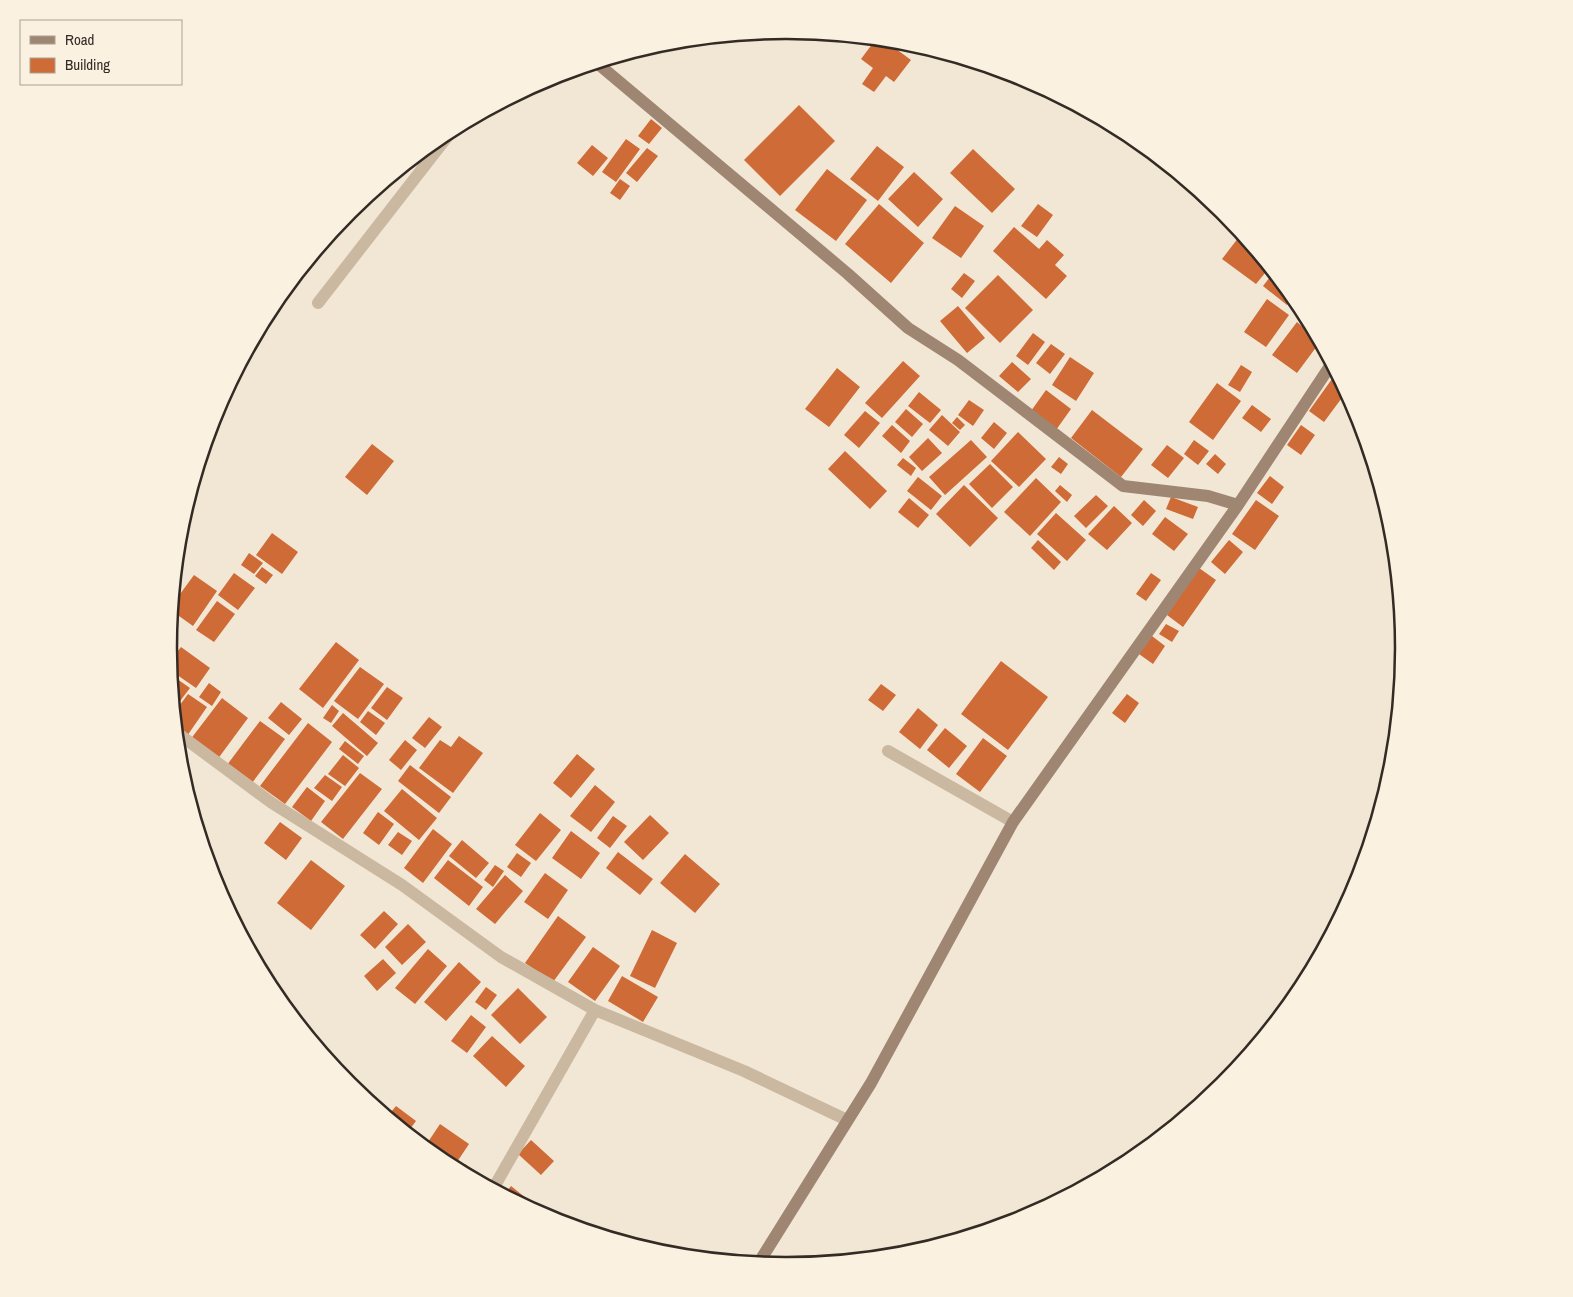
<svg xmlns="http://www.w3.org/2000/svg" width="1573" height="1297" font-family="'Archivo Narrow',sans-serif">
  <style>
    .building { fill: #ce6b37 }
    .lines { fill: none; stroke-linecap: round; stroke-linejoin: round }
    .street { stroke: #cab8a1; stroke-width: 12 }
    .secondary { stroke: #9e8672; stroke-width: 12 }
    .rim { fill: none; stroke: #342b24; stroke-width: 2.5 }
  </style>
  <rect width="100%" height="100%" fill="#f2e7d5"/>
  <path class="building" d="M876 39 884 40 911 60 894 82 886 76 874 92 862 84 873 68 861 59Z
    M799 105 835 141 780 196 744 160Z
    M651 119 662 128 649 144 638 136Z
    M626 139 640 149 616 182 602 172Z
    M592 145 608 158 593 176 577 163Z
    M877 146 904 167 878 201 850 179Z
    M647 148 658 156 637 182 626 173Z
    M973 149 1015 189 992 213 950 173Z
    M827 169 867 200 836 241 795 210Z
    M914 172 943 199 918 227 888 199Z
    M620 179 630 186 620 200 610 193Z
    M879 204 924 243 891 283 845 244Z
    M1038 204 1053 215 1037 237 1021 226Z
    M955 206 984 226 961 258 932 238Z
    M1014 227 1039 249 1047 240 1064 255 1055 265 1067 276 1046 299 993 251Z
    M1242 233 1270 267 1256 284 1222 259Z
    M1274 272 1294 297 1287 305 1263 286Z
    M964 273 975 281 962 298 951 289Z
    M998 275 1033 310 1000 343 965 308Z
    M1267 299 1289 315 1266 347 1244 332Z
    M958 306 985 338 967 353 940 321Z
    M1297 322 1320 342 1297 373 1272 355Z
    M1033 333 1045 342 1028 365 1016 356Z
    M1051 344 1065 354 1050 374 1036 363Z
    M1070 357 1094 373 1076 401 1052 385Z
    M903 361 920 376 882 418 865 403Z
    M1012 362 1031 379 1018 392 999 376Z
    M1241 365 1252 372 1240 392 1228 385Z
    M837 368 860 387 829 427 805 409Z
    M1337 372 1347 391 1324 422 1309 411Z
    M1217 383 1241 401 1213 440 1189 422Z
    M1046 390 1071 409 1056 430 1031 411Z
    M919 392 941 410 930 423 908 406Z
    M969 400 984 410 973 426 958 415Z
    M1252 405 1271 419 1261 432 1242 418Z
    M906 409 923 424 912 437 895 422Z
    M1092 410 1143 449 1121 477 1071 438Z
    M865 411 880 423 859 448 844 435Z
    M942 415 960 432 948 446 929 430Z
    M957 417 965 425 960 430 952 423Z
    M994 422 1007 433 994 449 981 438Z
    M892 425 910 441 901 453 882 436Z
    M1301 425 1315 435 1301 455 1287 445Z
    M1018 432 1046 459 1019 487 991 461Z
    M928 438 942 453 922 471 909 457Z
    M971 440 987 457 945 495 929 477Z
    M1194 440 1209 451 1198 465 1184 454Z
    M372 444 394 461 367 495 345 477Z
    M1167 445 1184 458 1168 478 1151 465Z
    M845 451 887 491 870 509 828 469Z
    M1215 454 1226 464 1218 474 1206 464Z
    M1059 457 1068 464 1061 474 1051 467Z
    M903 458 916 468 911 476 897 465Z
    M990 464 1013 487 992 508 969 484Z
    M1270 476 1284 487 1272 504 1257 493Z
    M918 477 942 496 931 510 907 491Z
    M1036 478 1061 502 1030 536 1004 512Z
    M964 485 998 518 970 547 936 514Z
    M1060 485 1072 495 1067 502 1055 491Z
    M1096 495 1108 506 1086 528 1074 516Z
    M1171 497 1198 507 1193 519 1166 509Z
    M909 498 929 515 918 528 898 512Z
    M1144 500 1156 511 1143 526 1131 515Z
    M1256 500 1279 516 1255 550 1232 534Z
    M1114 506 1132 523 1107 550 1088 534Z
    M1056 513 1086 540 1067 561 1037 534Z
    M1165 517 1188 534 1174 551 1152 534Z
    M272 533 298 552 282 574 256 555Z
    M1038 540 1061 562 1054 570 1031 548Z
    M1229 540 1243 552 1225 574 1211 562Z
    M249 553 263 563 254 574 241 565Z
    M262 567 273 575 266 584 255 576Z
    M1199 568 1216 580 1183 627 1167 615Z
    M234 573 255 588 238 610 218 595Z
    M1151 573 1161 580 1146 601 1136 594Z
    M194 575 217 591 193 626 172 611V605Z
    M217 601 235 614 214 642 196 630Z
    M1166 624 1179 631 1172 642 1159 634Z
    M1152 636 1165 646 1153 664 1139 654Z
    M336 642 359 660 323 708 299 689Z
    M181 647 210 668 196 688 170 670 169 662Z
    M1001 661 1048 697 1008 750 961 714Z
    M360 667 384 684 358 719 334 701Z
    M170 674 190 688 174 709Z
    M209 683 221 692 212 706 199 697Z
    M881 684 896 695 883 711 868 700Z
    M387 687 403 698 387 720 371 708Z
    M188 694 207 707 187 736 176 728 174 713Z
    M1127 694 1139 703 1125 723 1112 713Z
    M222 698 248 718 217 760 190 740Z
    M281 702 302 719 289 735 268 718Z
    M332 705 339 711 331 723 323 718Z
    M918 708 938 725 920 749 899 732Z
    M368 711 385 723 376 735 360 722Z
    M343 713 378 743 367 756 332 726Z
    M429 717 442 727 425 748 412 738Z
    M260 721 285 739 252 783 227 765Z
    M308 723 332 742 285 804 260 786Z
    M945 728 967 746 949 768 927 750Z
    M459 736 483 753 453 793 419 768 440 740 451 747Z
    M983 738 1007 756 980 792 956 774Z
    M405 740 417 750 401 770 389 760Z
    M345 741 364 756 358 764 339 749Z
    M577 754 595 769 571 798 553 783Z
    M343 755 359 768 345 786 328 774Z
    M410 765 451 797 439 813 398 781Z
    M360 773 382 789 343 839 321 822Z
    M325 775 342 787 332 801 314 788Z
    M595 785 615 802 591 832 570 816Z
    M307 787 325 801 311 821 292 807Z
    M402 789 437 818 419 840 384 811Z
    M378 812 394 824 379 845 363 833Z
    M540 813 561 830 536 861 515 845Z
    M650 815 669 833 643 860 624 842Z
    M613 816 627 826 610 848 597 838Z
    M280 822 302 838 286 860 264 843Z
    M433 829 452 844 423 883 404 868Z
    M571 831 600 853 581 879 552 858Z
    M398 832 412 841 402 855 388 845Z
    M462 840 489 863 476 878 449 856Z
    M618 852 653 879 640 895 606 868Z
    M517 853 531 863 521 877 507 867Z
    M685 854 720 884 695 913 660 883Z
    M311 860 345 886 311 930 277 903Z
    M448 860 483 887 469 906 434 878Z
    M495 865 504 871 493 887 484 880Z
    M545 873 568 890 548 919 524 902Z
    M505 875 523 891 495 924 476 909Z
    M384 911 398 924 375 949 360 935Z
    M558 916 586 937 553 982 525 963Z
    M408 924 426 942 402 965 385 947Z
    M652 930 677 943 655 988 630 976Z
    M593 947 620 966 595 1001 568 982Z
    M428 949 447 966 415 1004 395 988Z
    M383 959 396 973 377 991 364 976Z
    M459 962 481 982 446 1021 424 1002Z
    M622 976 658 997 643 1022 608 1001Z
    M486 987 497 995 486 1010 475 1002Z
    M518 988 547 1017 520 1044 491 1015Z
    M471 1015 486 1027 467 1053 451 1041Z
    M492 1036 525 1066 506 1087 473 1056Z
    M396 1106 416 1121 407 1133 387 1117Z
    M440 1124 469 1144 455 1165 426 1145Z
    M531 1140 554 1161 541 1175 518 1154Z
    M465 1164 482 1176 478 1182 460 1172Z
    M511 1186 526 1198 521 1204 504 1195Z"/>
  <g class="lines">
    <path class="street" d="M318 303 454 128
      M176 732 272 803 402 885 501 957 595 1010 744 1071 847 1120
      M888 751 1013 822
      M493 1189 595 1010"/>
    <path class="secondary" d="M597 63 848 274 908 328 958 360 1123 486 1208 496 1238 505
      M758 1264 871 1083 1013 822 1238 505 1332 363"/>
  </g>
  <path d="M0 0H1573V1297H0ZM177 648a609 609 0 1 1 1218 0a609 609 0 1 1-1218 0Z" fill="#faf1e1" fill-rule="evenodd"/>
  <path class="rim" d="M177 648a609 609 0 1 1 1218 0a609 609 0 1 1-1218 0Z"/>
  <rect x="20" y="20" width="162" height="65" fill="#faf1e1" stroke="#aba295"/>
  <rect x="30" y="36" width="25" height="8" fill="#9e8672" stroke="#aba295"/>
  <text x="65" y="45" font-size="15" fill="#342b24">Road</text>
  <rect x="30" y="58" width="25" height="15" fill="#ce6b37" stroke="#aba295"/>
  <text x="65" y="70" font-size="15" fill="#342b24">Building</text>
</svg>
